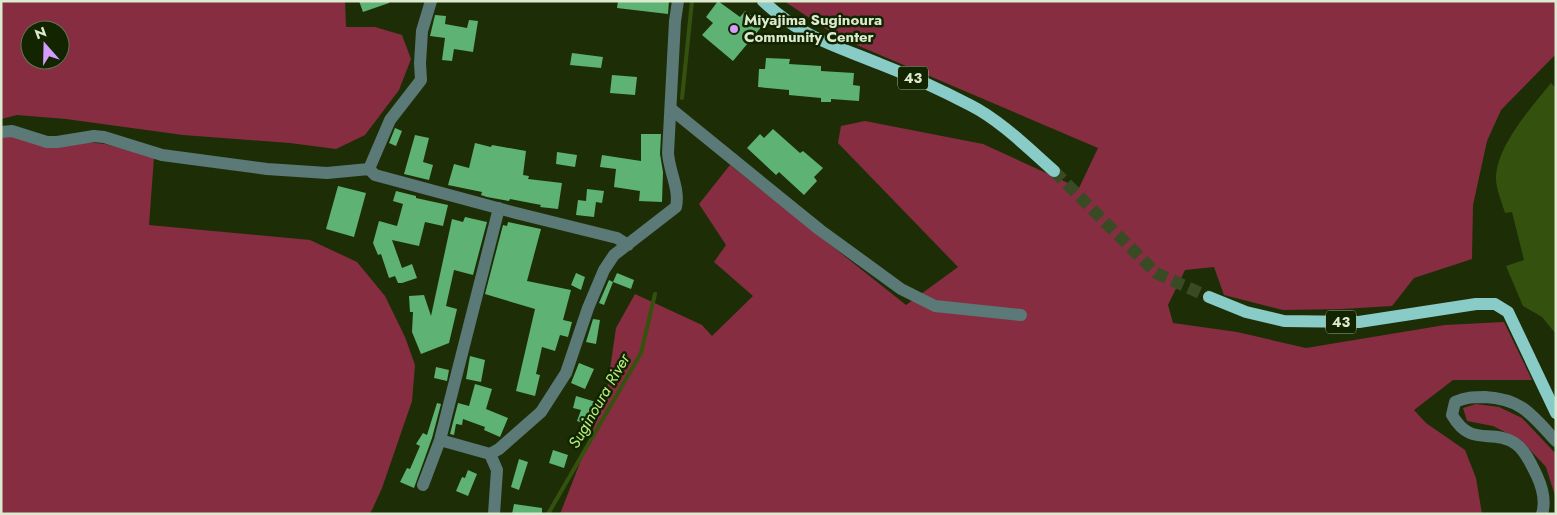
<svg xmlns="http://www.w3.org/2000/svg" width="1557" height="515" font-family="Jost,sans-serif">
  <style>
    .forest { fill: #872d41; fill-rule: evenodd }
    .water { fill: #35510e }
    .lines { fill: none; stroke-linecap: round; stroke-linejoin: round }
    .stream { stroke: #35510e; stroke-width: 4 }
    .building { fill: #5eb273 }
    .major-tunnel { stroke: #3a4a25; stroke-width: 12; stroke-dasharray: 12 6; stroke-linecap: butt }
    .minor { stroke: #5a7977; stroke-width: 12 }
    .major { stroke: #88cbc7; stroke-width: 12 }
    .poi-dot { fill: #d49cfb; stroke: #132400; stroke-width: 2 }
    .labels { text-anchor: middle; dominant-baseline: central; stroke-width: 5; stroke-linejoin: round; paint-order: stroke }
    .shield { fill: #132400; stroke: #a0af92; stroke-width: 1 }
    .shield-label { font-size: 14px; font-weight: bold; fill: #dcebd0 }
    .poi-label { font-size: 15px; font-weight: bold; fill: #dcebd0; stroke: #132400; text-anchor: start }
    .water-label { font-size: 16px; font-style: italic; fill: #b8ef7f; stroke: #132400 }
  </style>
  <rect width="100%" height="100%" fill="#1d2e07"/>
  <path class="forest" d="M1 1H345L346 27H375L402 35 411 59 399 90 365 135 336 149 290 143 183 135 66 119 17 115 1 119ZM30 30H60V60H30Z
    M784 1H1556V54L1501 110 1487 141 1473 205 1472 259 1414 278 1392 306 1342 309 1283 310 1224 295 1214 267 1185 270 1168 305 1173 323 1237 332 1306 348 1445 325 1504 322 1532 380H1453L1414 410 1426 423 1465 450 1476 478 1482 514H560L606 396 616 328 635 294 702 325 712 336 753 296 714 262 726 245 699 204 730 165 906 305 958 267 838 143 841 126 865 121 983 144 1079 188 1098 148 838 37Z
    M12 134 105 144 154 157 149 225 310 240 357 262 385 296 405 337 415 365 412 401 382 488 372 510 369 514H1V138Z
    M1476 404 1499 407 1522 418 1556 454V499L1546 467 1521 440 1493 426 1467 421 1463 408Z"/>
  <path class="water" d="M1551 83 1556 88V334L1542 317 1523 306 1506 266 1524 260 1512 212 1505 213C1502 202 1495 187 1496 175 1499 143 1531 108 1551 83Z"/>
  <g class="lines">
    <path class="stream" d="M682 98 692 1
      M548 514 641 353 655 294"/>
  </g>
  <path class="building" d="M359 1H389V3L363 12Z
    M618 1H669L668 14 617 8Z
    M718 1 740 17 745 11 763 25 733 61 702 35 713 23 706 17Z
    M435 15 446 16 445 24 467 28 469 20 478 21 473 52 454 49 452 61 442 60 445 38 430 36Z
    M572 53 603 57 601 68 570 65Z
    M766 58 790 59 789 64 821 66V71L854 73 853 85 860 86 859 101 831 99V102H821V98L789 95V90L758 87 759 69H765Z
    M612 75 637 77 635 95 610 93Z
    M395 128 402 131 396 146 389 143Z
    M773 129 800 153 803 151 823 168 814 177 817 181 804 195 779 172 776 175 747 148 760 134 764 138Z
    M641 134H661L660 154 663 172 662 202 639 201 640 191 614 187 616 169 600 167 602 155 641 161Z
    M415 135 429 138 423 162 433 165 429 180 404 174Z
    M475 143 491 147 492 145 526 151 523 175 529 176 528 179 562 183 558 209 540 207 541 205 510 199 509 201 487 197 481 195 482 192 448 185 454 164 469 168Z
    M557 152 577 155 575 167 556 164Z
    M338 186 366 193 354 237 326 229Z
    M587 189 604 191 602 203 596 202 594 217 576 215 578 200 586 201Z
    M396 191 416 196V198L448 205 443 226 425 222 419 246 392 240 402 268 412 264 417 278 402 283H398L395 276 389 278 381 254 378 255 373 243 379 221 397 226 403 204 393 201Z
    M465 217 487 222 473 275 454 270 446 306 457 309 449 343 421 354 412 332 413 312H410L409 296 424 295 431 316 452 219 463 222Z
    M508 222 541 229 527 281 571 290 563 320 572 322 568 337 560 335 555 351 542 347 536 374 540 375 535 396 516 391 535 309 485 294 503 225 507 226Z
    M576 273 585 277 581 290 571 285Z
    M617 273 634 280 631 289 613 282Z
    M609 280 613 282 604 305 599 303Z
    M593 319 600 320 596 344 586 342Z
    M470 356 485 360 481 382 466 379Z
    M579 363 594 369 585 389 571 383Z
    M436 367 449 370 447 381 434 378Z
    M475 384 492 389 486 409 508 418 500 437 484 430 485 427 463 419 462 425 456 424 454 435 450 434 458 403 469 406Z
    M576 396 596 402 589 425 577 421 581 410 573 408Z
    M437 403 441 404 432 438 414 488 400 482 407 468 410 469 420 446 416 444 423 433 427 435Z
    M553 450 568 455 564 468 549 463Z
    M519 459 528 462 519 490 511 487Z
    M468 470 477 474 468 496 456 491 462 477 465 478Z
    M514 504 542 508V514H512Z"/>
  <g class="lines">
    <path class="major-tunnel" d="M1054 171 1156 273 1209 297"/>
    <path class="minor" d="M671 109 820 230 901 289 935 306 1021 315
      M1 132 12 131 47 142H57L94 136 104 137 162 155 267 169 327 173 369 169
      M369 169 375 175 516 213 617 238 628 245
      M369 169 390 120 421 80 420 63 422 31 431 1
      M440 440 490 454
      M423 485 440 440 499 208
      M494 514 497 470 490 454 499 449 541 412 566 373 588 308 604 270 614 255 676 207C680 189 669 171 668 153L675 21 678 1
      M1542 514C1546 501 1543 489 1537 476 1532 466 1526 451 1516 444 1491 427 1472 449 1452 415L1455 402C1466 397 1473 397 1485 397 1522 399 1532 415 1556 441"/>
    <path class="major" d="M763 1C801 37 834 45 880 64 911 76 941 90 970 105 1000 120 1029 149 1054 171
      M1209 297 1246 312 1284 321 1359 322 1476 304H1495L1508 312 1556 413"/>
  </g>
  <circle class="poi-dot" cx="734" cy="29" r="5"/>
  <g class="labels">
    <g class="shield">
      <rect x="898" y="66.5" width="30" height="23" rx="4"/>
      <rect x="1326" y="310.5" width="30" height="23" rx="4"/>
    </g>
    <g class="shield-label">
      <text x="913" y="78">43</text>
      <text x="1341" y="322">43</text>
    </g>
    <g class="poi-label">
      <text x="744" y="20">Miyajima Suginoura<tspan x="744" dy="17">Community Center</tspan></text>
    </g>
    <g class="water-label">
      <text transform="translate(599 401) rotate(-60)">Suginoura River</text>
    </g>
  </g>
  <rect width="1557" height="515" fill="none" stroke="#dcebd0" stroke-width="5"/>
  <g transform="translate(45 45) rotate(340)"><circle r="24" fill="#132400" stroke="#637453"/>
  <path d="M0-4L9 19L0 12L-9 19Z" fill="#d49cfb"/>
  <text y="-8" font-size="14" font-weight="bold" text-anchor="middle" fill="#dcebd0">N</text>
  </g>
</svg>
